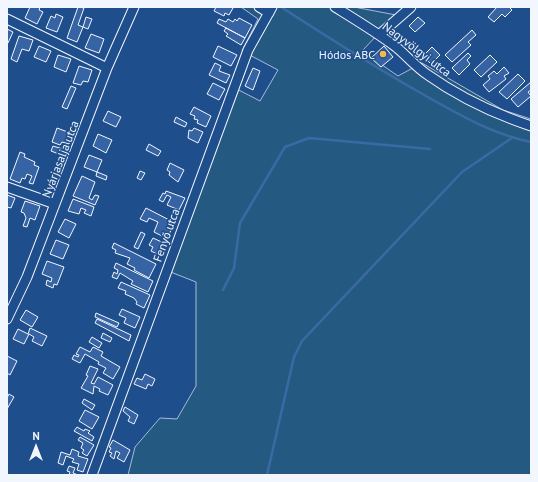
<svg xmlns="http://www.w3.org/2000/svg" width="538" height="482" font-family="'PT Sans',sans-serif">
  <style>
    .green { fill: #245a82; stroke: #a8bbd7 }
    .lines { fill: none; stroke-linecap: round; stroke-linejoin: round }
    .stream { stroke: #3b69a3; stroke-width: 2.5 }
    .building { fill: #3563a3; stroke: #f2f6ff }
    .minor-casing { stroke: #f2f6ff; stroke-width: 11 }
    .minor { stroke: #1f4e8c; stroke-width: 9 }
    .poi-dot { fill: #ffb74d; stroke: #1f4e8c; stroke-width: 1.5 }
    .labels { text-anchor: middle; dominant-baseline: central; stroke-width: 3; stroke-linejoin: round; paint-order: stroke }
    .street-label { font-size: 12px; fill: #f2f6ff; stroke: #1f4e8c }
    .poi-label { font-size: 12px; fill: #f2f6ff; stroke: #1f4e8c; text-anchor: end }
  </style>
  <rect width="100%" height="100%" fill="#1f4e8c"/>
  <path class="green" d="M241 7H354L396 15 362 51 398 76 422 63 503 110 531 119V475H128L135 447 160 418 177 419 196 386V282L163 269 231 86 260 101 278 70 242 51 258 19Z"/>
  <g class="lines">
    <path class="stream" d="M281 7C329 38 376 68 426 96 460 115 492 134 531 142
      M223 290 234 268 240 223 285 147 309 138 430 149
      M267 475 294 357 302 341 462 172 512 138"/>
  </g>
  <path class="building" d="M30 7H40L39 10 43 12 37 24 25 18Z
    M78 7 84 8 78 25 83 27 77 42 67 38Z
    M216 7H230L233 8 229 15 225 13 224 16 214 11Z
    M497 7H509L512 10 505 17 502 14 494 22 488 17Z
    M56 14 63 17 57 32 46 28 51 16 55 18Z
    M86 17 92 19 88 29 83 27Z
    M418 17 425 23 415 32 409 26Z
    M239 18 252 25 245 38 217 23 219 19 226 22 228 19 233 22 235 19 237 21Z
    M226 28 245 38 241 45 226 36 228 34 224 31Z
    M7 29 13 32 8 43H7Z
    M472 30 476 35 468 42 471 45 452 62 445 55Z
    M91 34 104 39 99 53 85 48Z
    M19 36 33 40 29 51 22 49 17 62 11 59Z
    M39 46 51 51 46 62 34 57Z
    M218 46 237 55 231 66 213 57Z
    M384 46 393 57 381 67 371 58Z
    M432 47 440 55 431 64 423 56Z
    M468 53 471 56 467 60 470 64 459 75 452 68Z
    M58 55 71 59 66 72 54 67Z
    M490 55 497 62 481 77 474 70Z
    M215 63 221 66 219 71 230 75 226 83 209 75Z
    M79 66 92 70 88 82 83 81 81 85 73 83Z
    M504 67 509 73 504 76 506 79 489 92 483 85 490 79 488 76 494 71 497 74Z
    M253 68 260 71 253 90 245 86Z
    M518 74 525 81 507 99 499 92Z
    M531 82V90L528 92 531 96 518 107 511 99Z
    M213 83 225 89 219 100 207 94Z
    M71 86 76 88 67 109 62 107Z
    M194 107 211 116 206 127 197 123 198 120 194 119 195 116 190 114Z
    M108 111 121 117 116 127 103 121Z
    M176 117 187 123 185 127 174 122Z
    M57 128 73 134 69 144 62 142 60 145 52 142Z
    M194 128 203 132 198 143 188 138 189 130 192 131Z
    M98 134 112 140 106 153 93 146Z
    M149 144 161 151 158 156 146 150Z
    M53 146 66 150 64 156 51 151Z
    M20 152 25 154 24 157 35 162 34 165 39 167 33 184 29 183 32 176 27 174 25 179 22 178 20 183 10 179Z
    M89 155 102 160 97 172 84 167Z
    M170 163 184 170 178 182 169 175 170 172 167 170Z
    M140 171 145 173 141 180 137 178Z
    M97 172 107 176 106 180 96 176Z
    M82 176 95 182 89 198 92 200 95 195 99 196 95 205 73 196Z
    M166 191 185 198 179 210 167 205 171 197 167 195 163 202 159 200 163 193 165 194Z
    M7 195 15 198 11 208 7 207Z
    M73 199 94 207 91 216 84 213 86 210 81 208 79 214 68 211Z
    M25 201 40 206 35 220 30 218 27 227 23 226 26 218 24 213 21 212Z
    M146 208 175 223 168 236 163 233 162 236 154 232 158 222 149 218 147 222 140 219Z
    M65 219 76 224 69 238 58 232Z
    M141 232 145 234 138 249 134 247Z
    M153 238 166 244 161 256 151 251 153 247 149 245Z
    M56 240 69 245 63 259 50 254Z
    M114 243 156 264 149 278 134 270 135 268 127 264 130 258 115 253 116 250 112 248Z
    M47 261 64 267 57 285 54 284 53 288 46 285 47 280 51 282 52 278 42 274Z
    M116 263 153 281 148 292 131 284 133 281 120 273 117 279 112 277 114 272 117 274 118 270 114 268Z
    M121 282 150 295 144 308 136 304 137 302 134 298 125 294 126 291 118 288Z
    M122 309 140 317 135 328 124 323 126 318 119 315Z
    M26 310 38 317 32 327 20 320Z
    M96 313 119 323 117 327 95 317Z
    M97 319 131 335 129 341 95 323Z
    M30 328 47 336 42 346 32 341 34 337 29 334 24 344 13 339 18 329 28 334Z
    M103 333 112 338 110 342 101 338Z
    M92 337 102 343 99 348 89 342Z
    M80 347 90 352 93 347 103 352 101 356 120 367 113 379 103 373 106 368 98 364 99 362 85 354 80 363 72 359 74 355 78 357 79 355 76 354Z
    M7 356 17 361 10 375 7 373Z
    M90 366 98 369 91 383 94 384 98 377 113 385 108 395 99 391 100 389 94 386 93 394 81 388 88 376 86 375Z
    M145 374 155 379 152 386 148 384 146 389 134 384 137 378 142 380Z
    M9 394 14 397 7 409V398Z
    M84 399 95 405 92 410 82 403Z
    M125 407 138 415 134 424 128 421 130 417 123 411Z
    M85 410 99 417 92 429 79 421Z
    M77 427 84 431 85 429 90 431 88 433 94 437 92 441 74 431Z
    M80 437 94 445 87 456 82 453 84 450 81 448 83 443 78 440Z
    M113 440 130 450 124 462 117 458 120 453 116 451 114 459 110 456 112 453 109 452 111 448 109 447Z
    M72 449 79 452 78 456 88 459 83 472 77 470 79 464 72 462 74 459 66 456 63 465 58 463 61 452 70 455Z
    M69 466 75 468 73 473 78 475H69L70 472 67 471Z"/>
  <g class="lines">
    <defs>
      <path id="minor" d="M259 7 269 13
        M335 7C356 20 376 32 396 47 407 56 416 67 428 75 459 97 495 114 531 126
        M7 19 107 68
        M379 35 411 7
        M7 187 55 204
        M7 319 27 277 107 68 134 7
        M92 475 248 50 272 7"/>
    </defs>
    <use href="#minor" class="minor-casing"/>
    <use href="#minor" class="minor"/>
  </g>
  <circle class="poi-dot" cx="383" cy="54" r="4"/>
  <g class="labels">
    <g class="street-label">
      <text transform="translate(417 49) rotate(37)">Nagyvölgyi utca</text>
      <text transform="translate(60 159) rotate(-69)">Nyárjasalja utca</text>
      <text transform="translate(166 235) rotate(-70)">Fenyő utca</text>
    </g>
    <g class="poi-label">
      <text x="375" y="54">Hódos ABC</text>
    </g>
  </g>
  <rect width="538" height="482" fill="none" stroke="#f2f6ff" stroke-width="16"/>
  <g transform="translate(36 446)" stroke="#1f4e8c" stroke-width="3" paint-order="stroke">
  <path d="M0-3L7 15L0 10L-7 15Z" fill="#f2f6ff"/>
  <text y="-6" font-size="11" font-weight="bold" text-anchor="middle" fill="#f2f6ff">N</text>
  </g>
</svg>
